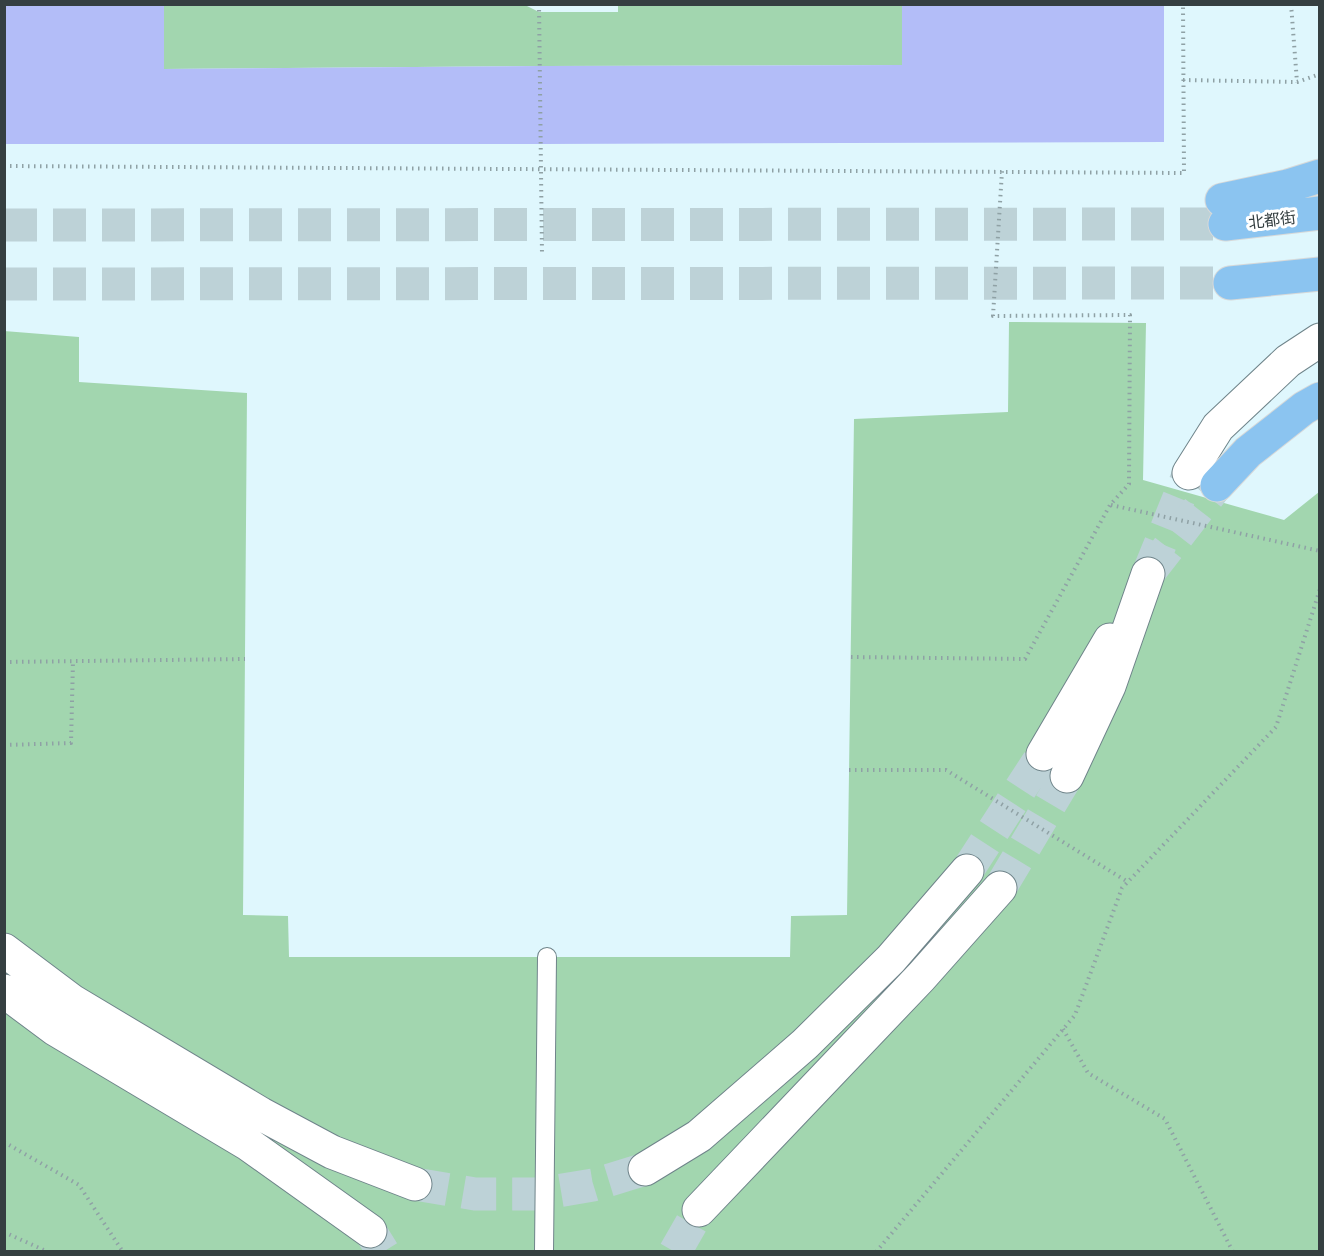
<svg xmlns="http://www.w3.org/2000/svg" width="1324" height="1256" font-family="Lato,'Noto Sans SC',sans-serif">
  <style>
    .green { fill: #a2d6af }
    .water { fill: #b3bdf8 }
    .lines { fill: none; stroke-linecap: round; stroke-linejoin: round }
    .secondary-tunnel { stroke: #bdd2d7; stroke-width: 33; stroke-dasharray: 33 16; stroke-linecap: butt }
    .primary-tunnel { stroke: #bdd2d7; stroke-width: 33; stroke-dasharray: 33 16; stroke-linecap: butt }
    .pedestrian-casing { stroke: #6f848a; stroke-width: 20 }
    .secondary-casing { stroke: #6f848a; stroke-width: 35 }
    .primary-casing { stroke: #d7d9d9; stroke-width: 35 }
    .path { stroke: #8fa1a5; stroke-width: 4; stroke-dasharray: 1.5 4.5; stroke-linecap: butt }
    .pedestrian { stroke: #fff; stroke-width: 18 }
    .secondary { stroke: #fff; stroke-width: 33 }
    .primary { stroke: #8bc4f0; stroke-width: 33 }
    .labels { text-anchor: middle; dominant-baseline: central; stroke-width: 6; stroke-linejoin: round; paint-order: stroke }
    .street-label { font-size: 16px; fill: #353f41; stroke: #fff }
  </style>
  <rect width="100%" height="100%" fill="#dff7fd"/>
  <path class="green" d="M523 4 539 12H618V4L902 5V65L539 66 163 69 164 5Z
    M1009 322 1146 323 1143 480 1284 520 1319 492V1251H5L4 331 79 337V382L247 393 243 915 288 916 289 957H790L791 916 847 915 854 419 1008 412Z"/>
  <path class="water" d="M4 5H164V69L539 66 902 65V5H1164V142L540 144H5Z"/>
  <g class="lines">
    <path class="secondary-tunnel" d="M1148 574 1189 473
      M967 871 1043 754
      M1000 888 1067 776
      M415 1184 475 1194H539L593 1185 645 1169
      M370 1231 383 1252
      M675 1252 699 1210"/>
    <path class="primary-tunnel" d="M4 225 1225 224
      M4 284 1230 283
      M1148 574 1217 485"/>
    <defs>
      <path id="pedestrian" d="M544 1252 547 957"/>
      <path id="secondary" d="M1189 473 1218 427 1288 361 1320 340
        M1043 754 1110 640
        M1067 776 1109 686 1148 574
        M4 950 72 1001 261 1114 332 1152 415 1184
        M4 991 55 1029 248 1144 370 1231
        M645 1169 699 1136 805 1044 891 959 967 871
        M699 1210 921 977 1000 888"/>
      <path id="primary" d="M1222 200 1288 186 1320 176
        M1225 224 1320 213
        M1230 283 1320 274
        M1217 485 1248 452 1304 408 1320 399"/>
    </defs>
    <use href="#pedestrian" class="pedestrian-casing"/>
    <use href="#secondary" class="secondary-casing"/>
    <use href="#primary" class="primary-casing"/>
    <path class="path" d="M539 4 542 255
      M1291 4 1297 82
      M1183 80 1297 82 1320 74
      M4 166 1184 173 1183 4
      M1111 505 1320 551
      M851 657 1025 659 1110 505 1129 484 1130 315 993 316 1002 171
      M4 662 245 659
      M4 745 71 743 73 661
      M849 770H946L1128 882
      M1063 1029 1088 1073 1165 1119 1233 1252
      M4 1142 79 1185 123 1252
      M4 1232 48 1252
      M876 1252 1075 1015 1122 888 1276 727 1320 589"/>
    <use href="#pedestrian" class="pedestrian"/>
    <use href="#secondary" class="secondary"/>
    <use href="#primary" class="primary"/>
  </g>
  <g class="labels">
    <g class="street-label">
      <text transform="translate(1272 219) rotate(-7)">北都街</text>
    </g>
  </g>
  <rect width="1324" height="1256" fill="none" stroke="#353f41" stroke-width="12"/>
</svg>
